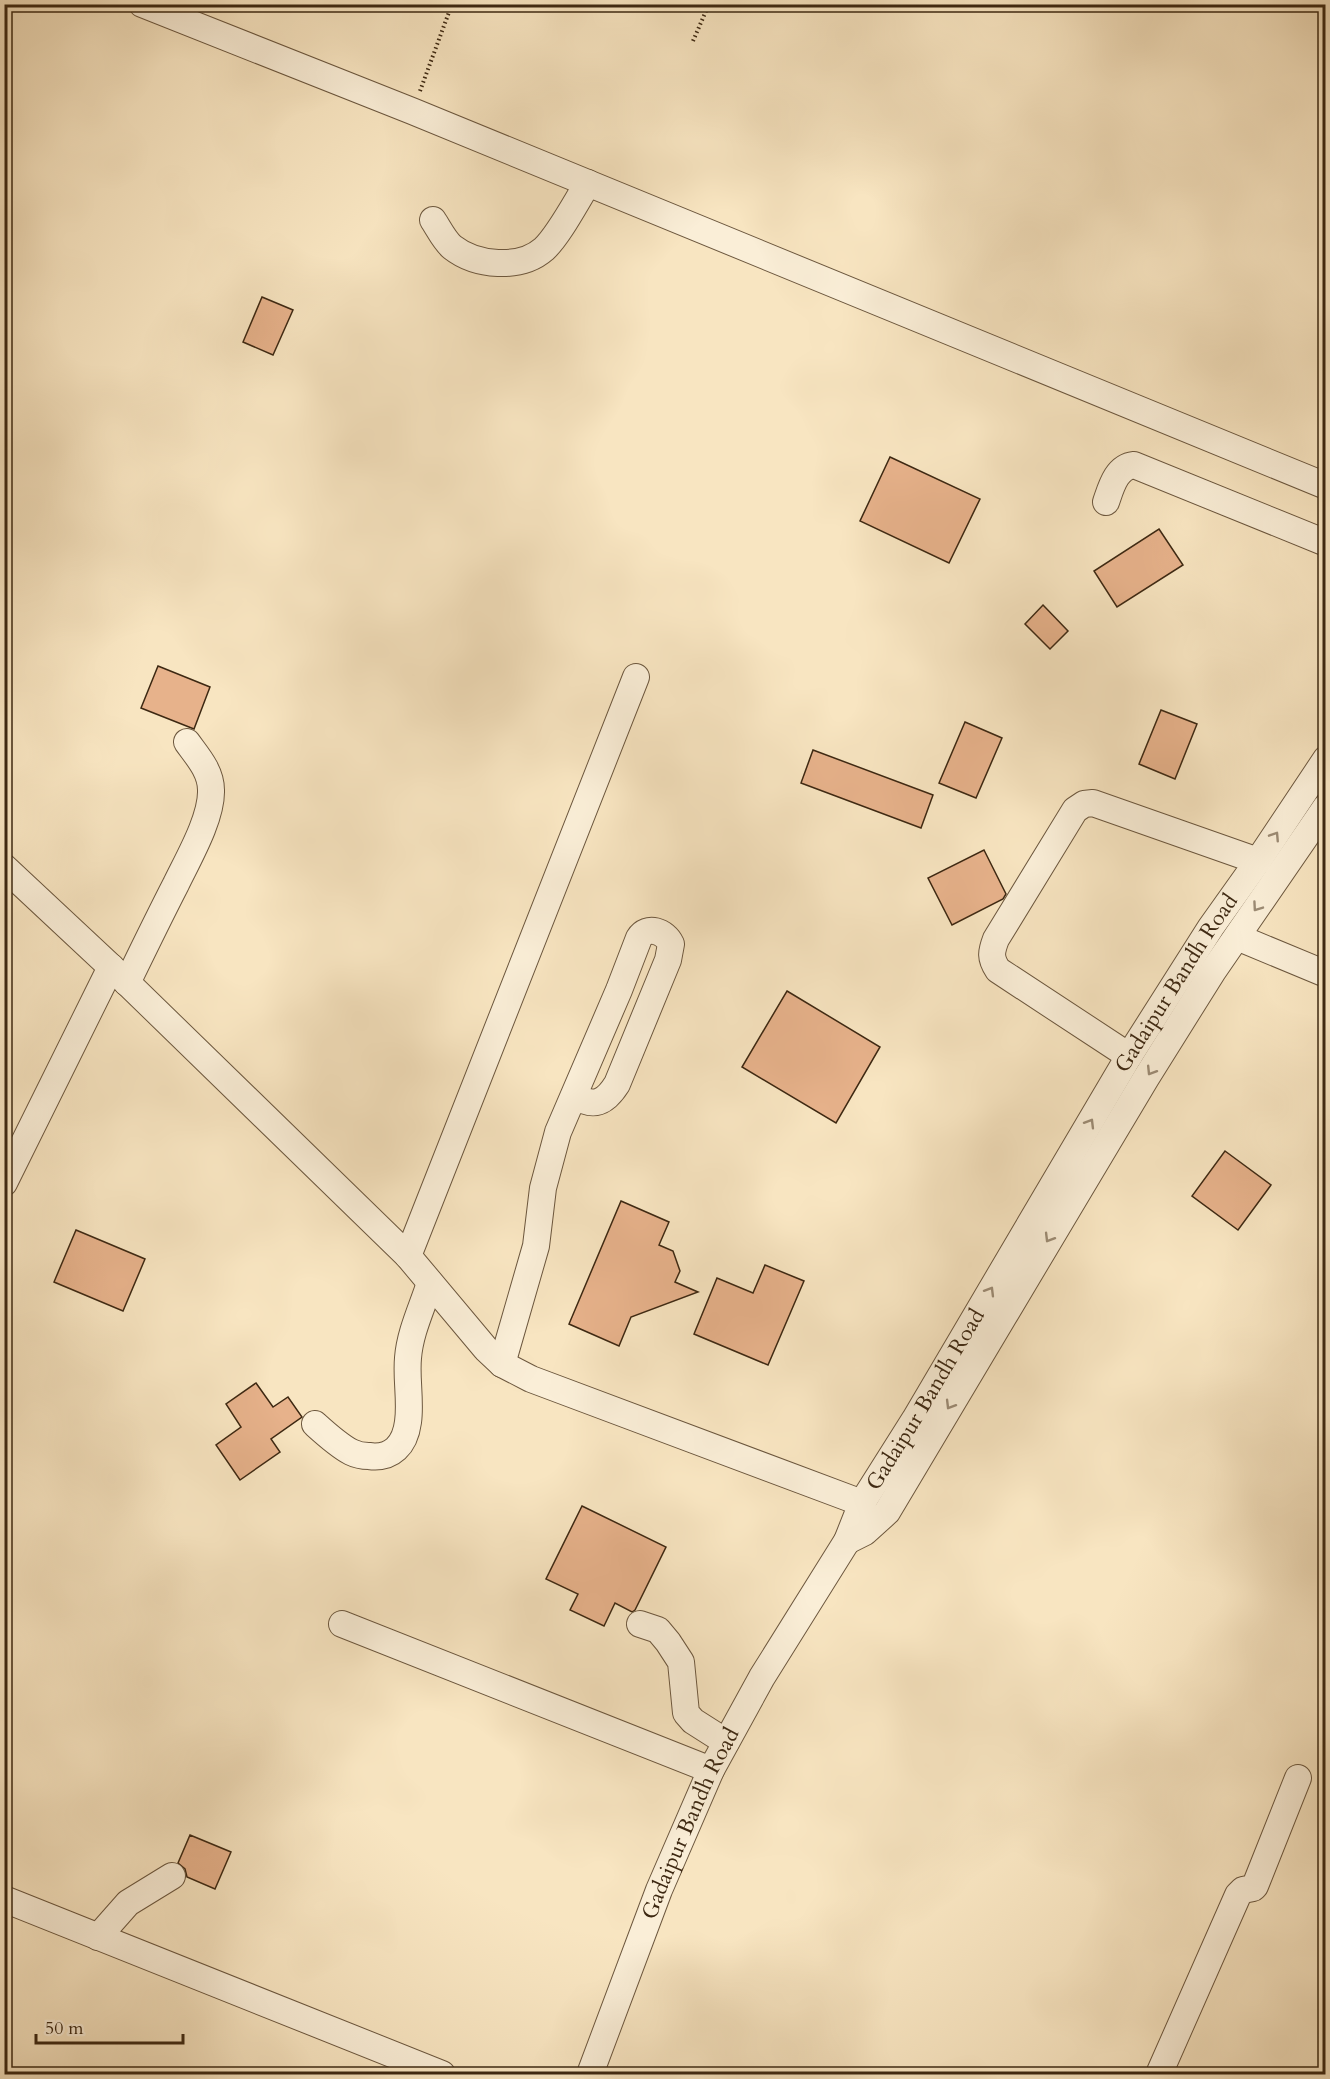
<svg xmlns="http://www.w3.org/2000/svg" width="1330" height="2079" font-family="Cardo,serif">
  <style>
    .building { fill: #e7b28b; stroke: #3d2812; stroke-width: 1.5 }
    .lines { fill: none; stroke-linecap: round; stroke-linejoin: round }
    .minor-casing { stroke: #6c573e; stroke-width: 28 }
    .path { stroke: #3d2812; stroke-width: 4; stroke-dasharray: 1.5 3; stroke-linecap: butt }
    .minor { stroke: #faeed7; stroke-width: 26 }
    .oneway { stroke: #9c8b74 }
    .labels { text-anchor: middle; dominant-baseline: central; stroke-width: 4.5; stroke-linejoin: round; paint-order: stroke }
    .street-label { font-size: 22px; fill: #3d2812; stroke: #faeed7 }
  </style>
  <rect width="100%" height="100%" fill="#f8e5c1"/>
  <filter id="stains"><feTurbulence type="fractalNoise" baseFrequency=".00333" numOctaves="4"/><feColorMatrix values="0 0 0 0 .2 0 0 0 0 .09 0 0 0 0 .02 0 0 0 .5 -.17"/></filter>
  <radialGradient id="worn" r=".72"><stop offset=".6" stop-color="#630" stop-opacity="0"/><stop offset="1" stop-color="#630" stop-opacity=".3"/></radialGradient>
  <path class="building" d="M262 297 293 310 273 355 243 342Z
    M890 457 980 499 949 563 860 521Z
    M1159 529 1183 565 1117 607 1094 571Z
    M1043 605 1068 631 1050 649 1025 624Z
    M158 666 210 687 194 729 141 708Z
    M1161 710 1197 724 1175 779 1139 764Z
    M965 722 1002 738 976 798 939 783Z
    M813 750 933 795 921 828 801 783Z
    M984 850 1006 894 1003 899 952 925 928 878Z
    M787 991 880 1047 836 1123 742 1067Z
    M1225 1151 1271 1185 1238 1230 1192 1196Z
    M621 1201 669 1222 659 1245 673 1251 680 1271 675 1282 698 1292 631 1317 619 1346 569 1324Z
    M76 1230 145 1259 123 1311 54 1282Z
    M765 1265 804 1281 768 1365 694 1334 717 1278 753 1293Z
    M256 1383 273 1407 288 1397 302 1417 271 1439 280 1452 240 1480 216 1445 241 1427 226 1404Z
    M582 1506 666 1547 635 1610 632 1612 615 1603 604 1626 570 1610 578 1594 546 1579Z
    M190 1835 231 1852 215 1889 187 1877 185 1869 178 1863Z"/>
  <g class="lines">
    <defs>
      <g id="minor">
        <path d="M142 4 412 111 1326 486"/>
        <path d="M433 220C439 229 444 240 452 247 476 266 520 270 544 249 559 235 576 202 588 183"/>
        <path d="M1106 502C1111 488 1116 467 1134 465L1326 543"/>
        <path d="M4 867 111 967 408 1256 486 1349 502 1364 531 1379 862 1503"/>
        <path d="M1237 937 1326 974"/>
        <path d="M127 983C143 950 159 917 176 884 188 859 212 818 211 790 211 771 197 756 187 742"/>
        <path d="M1129 1056 998 970C990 958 991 952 996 939L1075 810 1084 804 1093 803 1258 861"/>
        <path d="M4 1183 111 967"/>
        <path d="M408 1256 636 677"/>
        <path d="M502 1364 536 1246 543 1188 558 1132 619 990 639 938C647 925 665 931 671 944L668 960 617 1084C605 1103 594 1108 575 1096"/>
        <path d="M315 1424C326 1434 338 1445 351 1452 357 1455 363 1456 369 1456 392 1459 405 1445 408 1422 411 1401 406 1379 408 1358 410 1332 422 1308 430 1283"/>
        <path d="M847 1541 865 1532 887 1512 1146 1078 1213 971 1326 807"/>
        <path d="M342 1624 711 1770"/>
        <path d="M640 1624 658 1630 668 1642 681 1662 686 1713 693 1721 726 1742"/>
        <path d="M4 1899 442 2074"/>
        <path d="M98 1937 128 1903 172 1876"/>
        <path id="s1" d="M590 2074 659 1890 711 1770 762 1677 847 1541 862 1503 915 1419 1129 1056 1211 927 1258 861 1326 759"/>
        <path d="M1159 2074 1238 1895 1243 1890 1253 1888 1255 1886 1298 1778"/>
      </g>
    </defs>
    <use href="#minor" class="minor-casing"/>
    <path class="path" d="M693 41 709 4
      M420 91 452 4"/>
    <use href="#minor" class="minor"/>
  </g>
  <defs><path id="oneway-chevron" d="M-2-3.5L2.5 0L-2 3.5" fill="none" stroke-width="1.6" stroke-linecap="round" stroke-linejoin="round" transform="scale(1.5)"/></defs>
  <g class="oneway">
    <use href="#oneway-chevron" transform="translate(1275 836) rotate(-57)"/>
    <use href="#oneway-chevron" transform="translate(1257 907) rotate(125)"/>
    <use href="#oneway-chevron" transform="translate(1151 1071) rotate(122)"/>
    <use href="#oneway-chevron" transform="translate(1090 1123) rotate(-59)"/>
    <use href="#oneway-chevron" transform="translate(1049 1238) rotate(121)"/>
    <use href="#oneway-chevron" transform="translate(990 1291) rotate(-59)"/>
    <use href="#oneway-chevron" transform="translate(950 1405) rotate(121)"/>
  </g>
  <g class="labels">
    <g class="street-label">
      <text stroke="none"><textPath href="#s1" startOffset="1242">Gadaipur Bandh Road</textPath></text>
      <text stroke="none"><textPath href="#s1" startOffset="756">Gadaipur Bandh Road</textPath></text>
      <text stroke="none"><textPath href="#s1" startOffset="270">Gadaipur Bandh Road</textPath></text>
    </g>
  </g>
  <rect width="1330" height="2079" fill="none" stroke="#f8e5c1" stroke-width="24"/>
  <rect x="6" y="6" width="1318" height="2067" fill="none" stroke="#3d2812" stroke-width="3"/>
  <rect x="12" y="12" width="1306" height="2055" fill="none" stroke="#3d2812" stroke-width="1.5"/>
  <path d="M36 2034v9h147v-9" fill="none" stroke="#3d2812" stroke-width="3"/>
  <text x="45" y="2034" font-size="18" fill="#3d2812" stroke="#faeed7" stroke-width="4.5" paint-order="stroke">50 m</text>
  <rect width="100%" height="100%" filter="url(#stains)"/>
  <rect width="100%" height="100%" fill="url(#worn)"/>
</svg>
